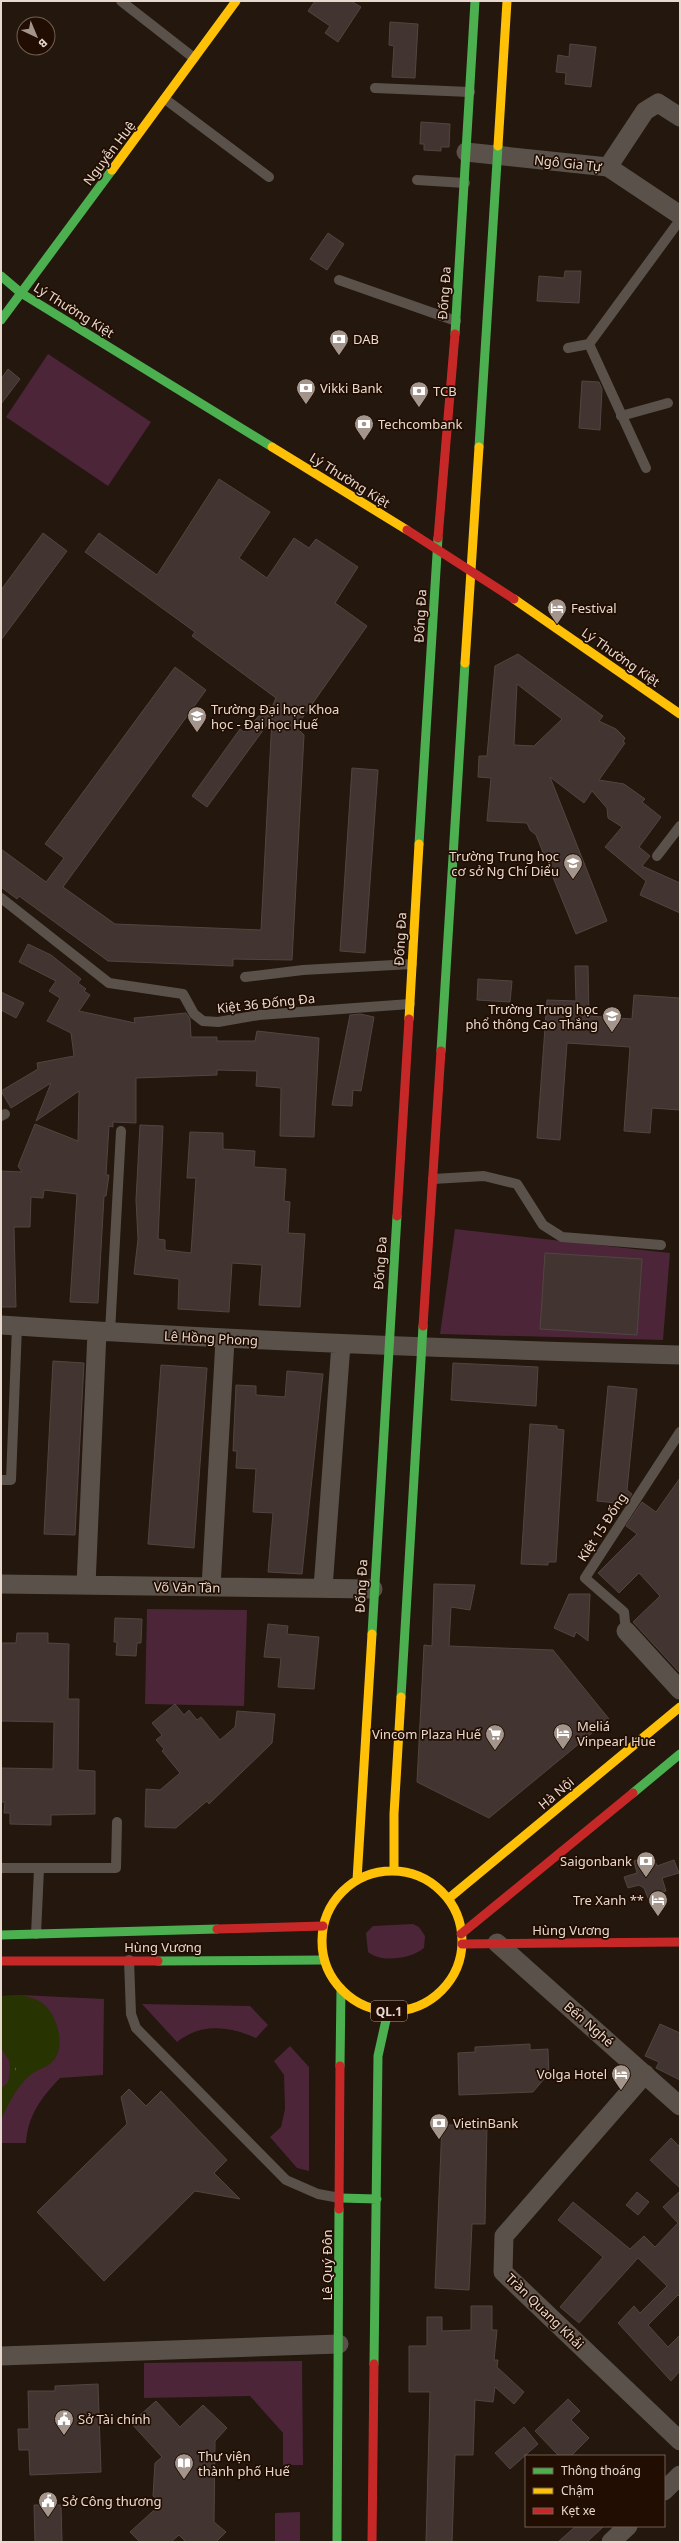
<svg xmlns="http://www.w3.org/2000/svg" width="681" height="2543" font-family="'Noto Sans',sans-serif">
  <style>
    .green { fill: #4c2539 }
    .water { fill: #273301 }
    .building { fill: #423531; stroke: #524541; fill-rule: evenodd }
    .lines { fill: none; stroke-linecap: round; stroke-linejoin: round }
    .path { stroke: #5c534c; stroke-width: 2.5; stroke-dasharray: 1 3; stroke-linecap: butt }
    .lane { stroke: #5a514a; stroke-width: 10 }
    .street { stroke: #5a514a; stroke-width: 19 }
    .fast { stroke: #4caf50; stroke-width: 9 }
    .slow { stroke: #ffc107; stroke-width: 9 }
    .jam { stroke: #c62828; stroke-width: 9 }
    .labels { text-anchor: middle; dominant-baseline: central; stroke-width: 3.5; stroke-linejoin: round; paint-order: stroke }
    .shield { fill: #210d01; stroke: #ac9c91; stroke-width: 1 }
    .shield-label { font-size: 12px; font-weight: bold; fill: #e8d9cf }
    .street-label { font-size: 13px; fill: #e8d9cf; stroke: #210d01 }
    .poi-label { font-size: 13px; fill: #e8d9cf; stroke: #210d01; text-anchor: start }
  </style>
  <rect width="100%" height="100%" fill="#23170e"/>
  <path class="green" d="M48 354 151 422 108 486 6 417Z
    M455 1229 670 1253 663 1340 440 1334Z
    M147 1609 247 1610 244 1706 145 1704Z
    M413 1924 419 1927 425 1936 424 1948C411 1959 381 1963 368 1952L366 1933 373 1926Z
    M21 1995 104 1999 103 2075 60 2078C41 2098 28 2115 26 2143H1V1996Z
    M142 2004 250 2006 268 2025 256 2038C229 2026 201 2023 177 2042Z
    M290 2046 309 2067V2171L297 2168 270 2137 281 2127 285 2109 284 2075 274 2061Z
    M302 2361 303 2465H283V2433L250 2396 144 2398V2363Z
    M300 2512V2542H275V2513Z"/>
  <path class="water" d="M21 1995C28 1997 34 1998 41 2002 57 2013 66 2044 54 2060 50 2066 39 2069 33 2073 19 2083 7 2105 1 2121V2089L8 2082 10 2070 9 2060 1 2048V1996Z"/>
  <path class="building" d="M315 1H351L361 7 338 42 325 33 330 26 308 11Z
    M390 22 418 24 415 78 392 77 394 46 389 45Z
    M570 44 596 47 591 87 565 84 566 73 556 72 558 55 569 57Z
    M421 122 450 124 449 147H441V151L424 150V144H420Z
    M328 233 344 244 327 270 310 259Z
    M565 271H581L579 303 537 301 539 276 564 278Z
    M8 369 20 379 1 404V379Z
    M582 381 599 382 602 389 600 430 579 428Z
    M219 479 270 512 239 558 267 578 294 538 309 548 316 539 358 567 335 603 367 626 296 727 304 735 292 960 233 959V966L108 961 19 896 17 899 1 887V849L46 882 64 858 45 844 175 667 206 690 63 887 115 924 261 930 272 718 207 807 192 796 240 729 244 732 269 705 272 707 276 698 192 636 195 632 85 552 99 533 157 575Z
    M43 533 67 551 1 640V590Z
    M518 654 603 716 599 721 616 729 625 738 623 742 625 743 599 780 624 784 645 799 642 802 661 817 639 847 650 856 642 866 680 883V913L640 895 646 881 605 847 622 827 608 818 607 808 592 791 584 803 550 777 607 921 576 934 536 835 530 830 527 823 487 821 491 778 478 777 479 756H487L495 666ZM517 684 562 719 534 746 514 745Z
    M352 768 378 770 365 953 340 951Z
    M28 944 51 955 81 979 78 983 86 989 84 991 90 995 79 1011 135 1023 134 1018 186 1013 190 1019 191 1037H217V1041H255L257 1031 319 1038 314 1137 280 1136 281 1088 256 1086 257 1071 217 1070V1075L136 1078V1123L113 1122V1127L109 1126 106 1175H109L106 1196H104L98 1303 70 1302 77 1194 44 1190 43 1198 31 1197 30 1227H14L16 1307H1V1171L22 1172 18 1166 35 1124 78 1141 79 1091 36 1121 51 1083 11 1108 1 1091 38 1069 37 1063 74 1056 71 1033 47 1021 60 998 49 991 56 981 19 962Z
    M575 966H588L589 1016 632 1019 634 995 680 998V1110L652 1108 650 1133 624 1131 630 1047 567 1043 560 1140 537 1138 547 1000 576 1001Z
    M478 979 512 981 510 1002 477 1000Z
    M1 992 24 1003 16 1018 1 1010Z
    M360 1014 374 1017 361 1091 353 1090 352 1106 332 1105 350 1015Z
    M140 1125 163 1126 158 1239 165 1240V1250L191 1253 196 1178H187L190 1132 223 1133V1149L255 1151 254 1167 286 1169 284 1201 290 1202 288 1233 305 1234 300 1307 259 1305 262 1265 232 1263 229 1312 178 1309 179 1279 134 1274 138 1239 136 1200Z
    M545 1253 642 1259 637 1335 540 1329Z
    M53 1361 84 1363 75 1535 44 1534Z
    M453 1363 538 1367 536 1406 451 1400Z
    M161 1365 207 1368 194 1548 148 1544Z
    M287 1371 323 1374 302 1574 268 1572 273 1513 253 1512 256 1469 236 1468 237 1451H233L236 1385 256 1386V1395L285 1397Z
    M608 1386 637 1389 627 1490 632 1494 625 1504 597 1501Z
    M530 1424 557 1426V1429L564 1430 556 1562H548V1565L521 1564Z
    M680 1478V1673L633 1622 660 1596 639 1573 619 1593 598 1573 637 1534 626 1526 642 1502 656 1512Z
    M434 1584 475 1585 470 1610 451 1607 449 1646 553 1650 609 1719 489 1818 417 1782 424 1645 432 1646Z
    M569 1594H590L588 1641 576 1632 574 1637 554 1628Z
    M115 1618 142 1619 141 1643H137L136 1656 116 1655 117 1642H114Z
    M268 1624 288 1626 287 1634 319 1637 314 1689 278 1687 281 1658 264 1657Z
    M17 1633H48V1643L69 1644 68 1699H79L78 1770 95 1771V1814L51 1815V1825L10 1824V1813H4L5 1802H1V1768L53 1769 54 1722 1 1721V1643H16Z
    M175 1704 184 1715 189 1710 197 1720 201 1717 220 1740 235 1727 237 1711 275 1714 272 1743 209 1804 207 1801 176 1828 145 1827 146 1789 160 1790 180 1773 162 1751 164 1749 156 1740 162 1735 152 1723Z
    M652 1854 657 1866 674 1860 679 1873 662 1878 666 1891 648 1898 644 1888 639 1885 628 1888 624 1877 637 1873 634 1861Z
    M660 2024 680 2033V2080L656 2068 659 2062 645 2056Z
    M530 2044V2050L548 2049 549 2078 544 2079 533 2092 459 2095 458 2053 475 2052V2047Z
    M129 2089 146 2106 161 2091 227 2160 214 2173 240 2199 195 2191 104 2281 37 2212 127 2124 121 2097Z
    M442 2125H487L485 2224H472L469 2290 435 2288Z
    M671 2138 680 2147V2188L650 2160Z
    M680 2191V2297L678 2295 648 2325 668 2347 680 2335V2371L671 2381 618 2323 634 2306 640 2313 667 2286 638 2258 579 2323 560 2307 603 2257 558 2220 573 2202 630 2249 644 2236 655 2247 678 2223 663 2207Z
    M637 2192 649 2202 638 2215 626 2205Z
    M471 2306H492V2330H497L494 2360H498L497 2367 524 2392 514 2404 495 2387 493 2402 475 2400 473 2455H455L452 2542H426L430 2392H409V2346H427V2317H442V2331L471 2330Z
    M98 2384 101 2472 30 2475 29 2450H19L18 2429H29L28 2391H55V2386Z
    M568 2399 580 2411 571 2420 589 2438 571 2456H559L535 2431Z
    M156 2401 180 2427 203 2405 227 2428 215 2441 214 2522 226 2532 216 2542H186L179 2535 171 2542H140L130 2532 162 2503 153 2496 155 2463 162 2457 131 2423Z
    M524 2427 538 2444 510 2469 495 2453Z
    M34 2505H61L62 2542H35Z
    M576 2526H604L587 2542H558Z"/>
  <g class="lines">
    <path class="path" d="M15 2069H16"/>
    <path class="lane" d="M121 1 194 58
      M375 88 470 92
      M165 99 269 177
      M417 180 465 183
      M339 280 456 321
      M568 348 589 344
      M621 416 668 403
      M646 468 589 344 680 220
      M657 856 680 826
      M1 898 109 983 183 994 194 1014 203 1021 218 1022 259 1015 410 1004
      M245 977 303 970 412 964
      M1 1116 5 1114
      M433 1179 484 1176 517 1184 543 1225 562 1237 661 1245
      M110 1332 121 1131
      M1 1480H11L17 1326
      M626 1631 624 1612 585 1578 680 1432
      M1 1868H116L117 1822
      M36 1934 39 1869
      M129 1960 131 2014 136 2028 286 2180 318 2194 340 2198"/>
    <path class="street" d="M466 152 608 167 680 215
      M608 167 645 111 658 103 680 117
      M1 1325C227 1340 453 1349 680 1355
      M1 1584 373 1589
      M86 1585 97 1332
      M211 1587 225 1340
      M323 1588 341 1344
      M626 1631 680 1690
      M497 1943 680 2106
      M645 2074 504 2236 503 2272 680 2441
      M1 2356 339 2344
      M664 2491 680 2475
      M611 2542 628 2526"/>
    <path class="fast" d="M1 276 21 293 272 447
      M1 320 112 170
      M455 334 475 1
      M479 447 498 146
      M419 844 438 538
      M441 1051 465 663
      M372 1634 397 1216
      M401 1697 423 1326
      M633 1793 680 1754
      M1 1935 217 1929
      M158 1961 324 1960
      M340 2066 341 1989
      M340 2198 377 2199
      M374 2364 378 2056 388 2011
      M337 2542 339 2209"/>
    <path class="slow" d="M498 146 507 1
      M112 170 236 1
      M272 447 407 530
      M514 599 680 714
      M465 663 479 447
      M409 1019 419 844
      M394 1871V1814L401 1697
      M322 1941a70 70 0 1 1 140 0a70 70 0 1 1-140 0Z
      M357 1880 372 1634
      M448 1899 680 1707"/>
    <path class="jam" d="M407 530 514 599
      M438 538 455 334
      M397 1216 409 1019
      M423 1326 441 1051
      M217 1929 323 1926
      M461 1934 633 1793
      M462 1944 680 1942
      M1 1961H158
      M339 2209 340 2066
      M372 2542 374 2364"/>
  </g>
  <defs>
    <symbol id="bank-pin" viewBox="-11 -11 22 30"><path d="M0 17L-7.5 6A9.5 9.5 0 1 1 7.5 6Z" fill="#a3958b" stroke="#210d01"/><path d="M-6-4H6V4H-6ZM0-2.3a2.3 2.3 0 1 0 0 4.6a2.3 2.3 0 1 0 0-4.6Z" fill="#fff"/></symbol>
    <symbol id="hotel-pin" viewBox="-11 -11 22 30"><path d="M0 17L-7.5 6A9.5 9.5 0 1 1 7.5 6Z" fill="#a3958b" stroke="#210d01"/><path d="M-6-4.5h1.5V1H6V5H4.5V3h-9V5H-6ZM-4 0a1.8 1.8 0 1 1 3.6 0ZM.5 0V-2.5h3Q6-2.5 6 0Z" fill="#fff"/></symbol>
    <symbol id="university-pin" viewBox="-11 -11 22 30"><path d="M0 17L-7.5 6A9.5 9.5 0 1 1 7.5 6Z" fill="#a3958b" stroke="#210d01"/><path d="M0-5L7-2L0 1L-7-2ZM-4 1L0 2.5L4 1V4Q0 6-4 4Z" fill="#fff"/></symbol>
    <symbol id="school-pin" viewBox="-11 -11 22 30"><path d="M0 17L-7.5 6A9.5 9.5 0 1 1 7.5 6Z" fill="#a3958b" stroke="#210d01"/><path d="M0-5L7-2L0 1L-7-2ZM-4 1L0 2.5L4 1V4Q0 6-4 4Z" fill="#fff"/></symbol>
    <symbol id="supermarket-pin" viewBox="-11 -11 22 30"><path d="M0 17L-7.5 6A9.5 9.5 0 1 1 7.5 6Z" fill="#a3958b" stroke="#210d01"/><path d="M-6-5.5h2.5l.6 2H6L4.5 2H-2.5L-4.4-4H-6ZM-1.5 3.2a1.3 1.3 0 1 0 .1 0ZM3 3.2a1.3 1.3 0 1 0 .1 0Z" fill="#fff"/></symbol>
    <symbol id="civic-pin" viewBox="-11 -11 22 30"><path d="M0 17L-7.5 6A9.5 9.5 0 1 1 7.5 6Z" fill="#a3958b" stroke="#210d01"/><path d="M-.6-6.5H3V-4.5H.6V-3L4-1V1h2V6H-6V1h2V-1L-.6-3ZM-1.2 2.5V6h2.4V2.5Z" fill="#fff"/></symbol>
    <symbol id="library-pin" viewBox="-11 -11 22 30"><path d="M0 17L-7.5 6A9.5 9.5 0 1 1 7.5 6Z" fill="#a3958b" stroke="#210d01"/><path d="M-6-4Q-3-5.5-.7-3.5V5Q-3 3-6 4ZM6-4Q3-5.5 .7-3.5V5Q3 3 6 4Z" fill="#fff"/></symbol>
  </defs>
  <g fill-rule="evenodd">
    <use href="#bank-pin" x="328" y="328" width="22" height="30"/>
    <use href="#bank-pin" x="295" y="377" width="22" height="30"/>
    <use href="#bank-pin" x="408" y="380" width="22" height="30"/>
    <use href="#bank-pin" x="353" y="413" width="22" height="30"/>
    <use href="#hotel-pin" x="546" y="597" width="22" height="30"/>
    <use href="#university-pin" x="186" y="705" width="22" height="30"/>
    <use href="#school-pin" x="562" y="852" width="22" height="30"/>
    <use href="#school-pin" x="601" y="1005" width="22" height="30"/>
    <use href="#hotel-pin" x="552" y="1722" width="22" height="30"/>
    <use href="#supermarket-pin" x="484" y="1723" width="22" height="30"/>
    <use href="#bank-pin" x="635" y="1850" width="22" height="30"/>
    <use href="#hotel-pin" x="647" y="1889" width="22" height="30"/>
    <use href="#hotel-pin" x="610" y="2063" width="22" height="30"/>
    <use href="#bank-pin" x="428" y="2112" width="22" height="30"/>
    <use href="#civic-pin" x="53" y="2408" width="22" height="30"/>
    <use href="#library-pin" x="173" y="2452" width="22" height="30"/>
    <use href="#civic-pin" x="37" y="2490" width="22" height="30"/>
  </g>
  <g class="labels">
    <rect class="shield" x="371" y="2001" width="36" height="20" rx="3"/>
    <g class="shield-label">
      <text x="389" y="2011">QL.1</text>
    </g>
    <g class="street-label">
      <text transform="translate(109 153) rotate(-53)">Nguyễn Huệ</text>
      <text transform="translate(568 163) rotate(6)">Ngô Gia Tự</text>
      <text transform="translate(444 293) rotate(-86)">Đống Đa</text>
      <text transform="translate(74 310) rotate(32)">Lý Thường Kiệt</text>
      <text transform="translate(350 480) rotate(32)">Lý Thường Kiệt</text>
      <text transform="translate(420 616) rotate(-87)">Đống Đa</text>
      <text transform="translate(621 657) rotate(35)">Lý Thường Kiệt</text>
      <text transform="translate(400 939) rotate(-87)">Đống Đa</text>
      <text transform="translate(266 1003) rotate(-6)">Kiệt 36 Đống Đa</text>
      <text transform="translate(380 1263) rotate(-86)">Đống Đa</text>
      <text transform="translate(211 1338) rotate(3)">Lê Hồng Phong</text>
      <text transform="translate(602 1527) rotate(-57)">Kiệt 15 Đống</text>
      <text transform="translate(361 1586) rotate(-87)">Đống Đa</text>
      <text transform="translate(187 1587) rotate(1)">Võ Văn Tần</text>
      <text transform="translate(556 1793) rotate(-40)">Hà Nội</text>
      <text x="571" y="1930">Hùng Vương</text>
      <text x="163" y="1947">Hùng Vương</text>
      <text transform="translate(589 2024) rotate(41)">Bến Nghé</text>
      <text transform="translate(327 2265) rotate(-90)">Lê Quý Đôn</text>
      <text transform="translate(545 2311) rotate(44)">Trần Quang Khải</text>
    </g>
    <g class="poi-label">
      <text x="353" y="339">DAB</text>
      <text x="320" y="388">Vikki Bank</text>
      <text x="433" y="391">TCB</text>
      <text x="378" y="424">Techcombank</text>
      <text x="571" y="608">Festival</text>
      <text x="211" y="709">Trường Đại học Khoa<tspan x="211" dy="15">học - Đại học Huế</tspan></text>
      <text x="559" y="856" text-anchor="end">Trường Trung học<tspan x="559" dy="15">cơ sở Ng Chí Diểu</tspan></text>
      <text x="598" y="1009" text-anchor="end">Trường Trung học<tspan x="598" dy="15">phổ thông Cao Thắng</tspan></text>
      <text x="577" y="1726">Meliá<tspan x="577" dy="15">Vinpearl Hue</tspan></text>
      <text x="481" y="1734" text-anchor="end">Vincom Plaza Huế</text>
      <text x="632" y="1861" text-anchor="end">Saigonbank</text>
      <text x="644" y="1900" text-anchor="end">Tre Xanh **</text>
      <text x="607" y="2074" text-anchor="end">Volga Hotel</text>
      <text x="453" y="2123">VietinBank</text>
      <text x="78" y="2419">Sở Tài chính</text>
      <text x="198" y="2456">Thư viện<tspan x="198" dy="15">thành phố Huế</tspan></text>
      <text x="62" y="2501">Sở Công thương</text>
    </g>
  </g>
  <rect width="681" height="2543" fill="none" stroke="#e8d9cf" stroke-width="4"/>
  <rect x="525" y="2455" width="140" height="72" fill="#210d01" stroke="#715f53"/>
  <rect x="533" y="2468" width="20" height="6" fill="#4caf50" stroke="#715f53"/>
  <text x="561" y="2475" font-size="12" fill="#e8d9cf">Thông thoáng</text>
  <rect x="533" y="2488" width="20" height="6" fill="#ffc107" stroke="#715f53"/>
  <text x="561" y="2495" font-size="12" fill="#e8d9cf">Chậm</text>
  <rect x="533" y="2508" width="20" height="6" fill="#c62828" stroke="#715f53"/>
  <text x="561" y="2515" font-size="12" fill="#e8d9cf">Kẹt xe</text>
  <g transform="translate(36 36) rotate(136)"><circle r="19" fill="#210d01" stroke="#715f53"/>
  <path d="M0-3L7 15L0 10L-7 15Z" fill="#a3958b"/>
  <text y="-6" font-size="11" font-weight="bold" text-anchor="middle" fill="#e8d9cf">B</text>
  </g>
</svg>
